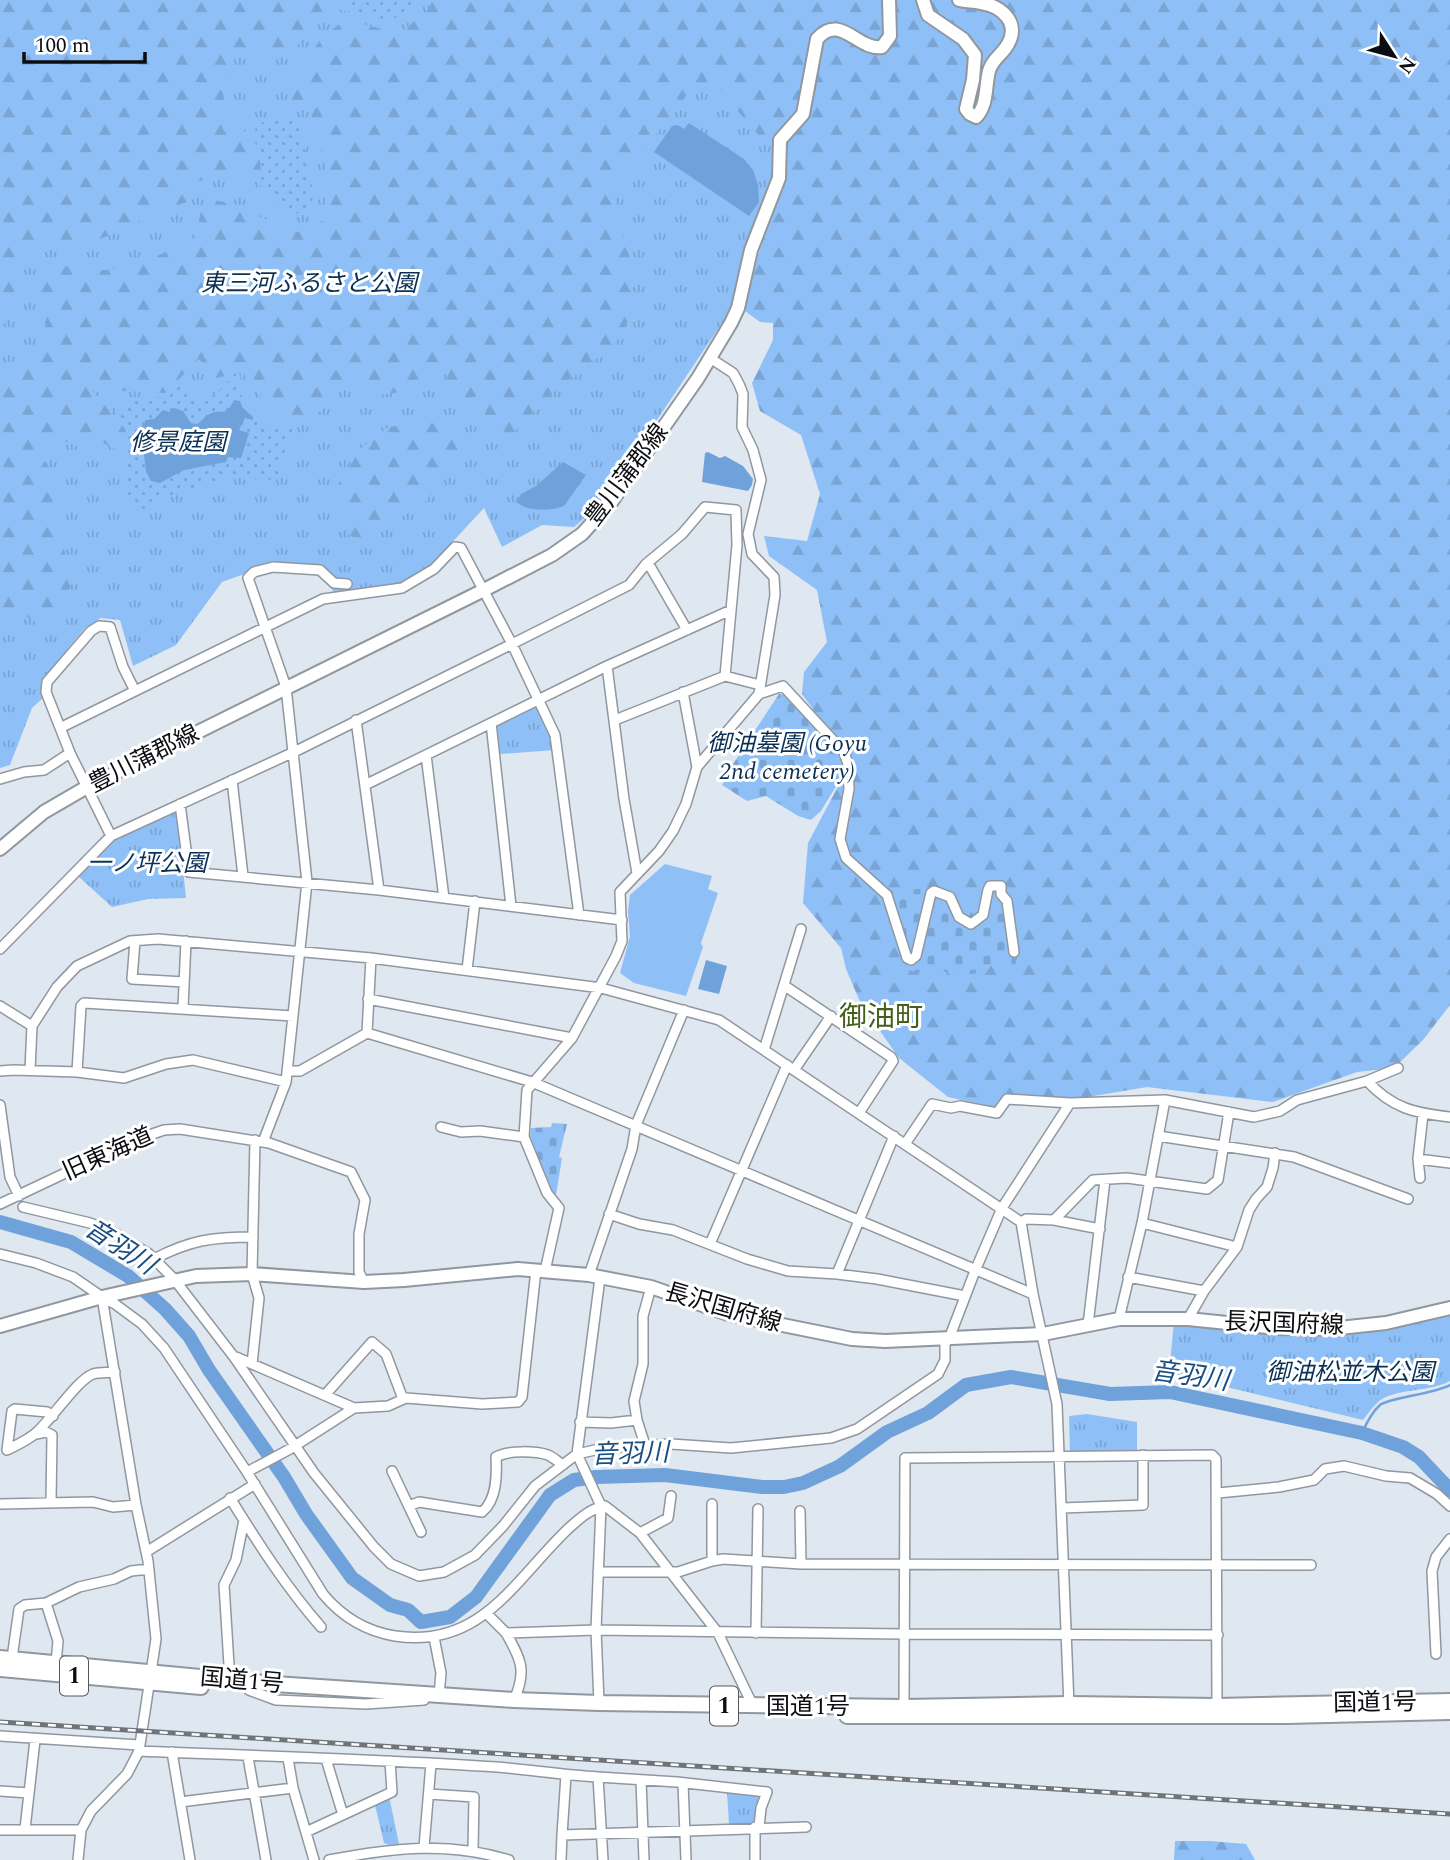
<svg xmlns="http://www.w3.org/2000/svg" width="1450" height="1860" font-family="Spectral,'Noto Sans JP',serif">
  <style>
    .grass { fill: url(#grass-tufts) }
    .forest { fill: url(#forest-firs) }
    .cemetery { fill: url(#cemetery-stones) }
    .garden { fill: url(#garden-dots) }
    .pitch { fill: #8ec0f7 }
    .water { fill: #6fa2db; fill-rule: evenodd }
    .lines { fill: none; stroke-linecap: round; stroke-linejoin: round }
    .stream { stroke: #6fa2db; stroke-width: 2.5 }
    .river { stroke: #6fa2db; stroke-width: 14 }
    .minor-casing { stroke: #90979f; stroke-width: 12 }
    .secondary-casing { stroke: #90979f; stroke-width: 16 }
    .trunk-casing { stroke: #90979f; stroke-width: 18 }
    .minor { stroke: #fff; stroke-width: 9 }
    .secondary { stroke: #fff; stroke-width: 12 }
    .trunk { stroke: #fff; stroke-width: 14 }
    .rail-casing { stroke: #6f747a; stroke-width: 5 }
    .rail { stroke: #fff; stroke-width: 2.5; stroke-dasharray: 8; stroke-linecap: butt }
    .labels { text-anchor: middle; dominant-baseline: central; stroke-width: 6; stroke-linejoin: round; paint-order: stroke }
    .shield { fill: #fff; stroke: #545658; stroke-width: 2 }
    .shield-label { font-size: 23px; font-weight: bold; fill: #0b0d10 }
    .park-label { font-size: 24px; font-style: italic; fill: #0a3055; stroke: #fff }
    .street-label { font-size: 24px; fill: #0b0d10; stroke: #fff }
    .water-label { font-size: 26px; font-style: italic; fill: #194e83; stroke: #fff }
    .quarter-label { font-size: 28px; fill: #45601b; stroke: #fff }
  </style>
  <defs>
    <pattern id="grass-tufts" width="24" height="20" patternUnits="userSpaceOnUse" patternTransform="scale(1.75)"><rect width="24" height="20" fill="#8ec0f7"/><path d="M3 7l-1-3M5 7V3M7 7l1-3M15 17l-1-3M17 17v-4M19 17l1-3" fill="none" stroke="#79a4d3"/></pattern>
    <pattern id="forest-firs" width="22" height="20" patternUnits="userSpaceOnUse" patternTransform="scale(1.75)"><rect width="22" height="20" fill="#8ec0f7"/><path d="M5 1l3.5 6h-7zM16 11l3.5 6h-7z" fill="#79a4d3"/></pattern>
    <pattern id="cemetery-stones" width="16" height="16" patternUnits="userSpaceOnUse" patternTransform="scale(1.75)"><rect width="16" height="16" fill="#8ec0f7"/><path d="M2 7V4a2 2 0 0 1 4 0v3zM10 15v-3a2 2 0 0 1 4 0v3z" fill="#79a4d3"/></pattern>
    <pattern id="garden-dots" width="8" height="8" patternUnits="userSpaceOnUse" patternTransform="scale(1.75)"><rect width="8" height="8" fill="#8ec0f7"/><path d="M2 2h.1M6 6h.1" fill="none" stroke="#79a4d3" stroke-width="1.8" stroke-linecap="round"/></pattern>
  </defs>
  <rect width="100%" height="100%" fill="#dfe7f0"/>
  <path class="grass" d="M0 0H886L773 150 775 164 771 181 730 311 606 496 599 506 574 527 542 525 502 547 484 508 431 565 400 585 334 592 315 569 269 565 222 582 176 645 133 666 120 620 101 618 85 628 41 681 43 698 32 708 10 765 0 768Z
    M537 704 553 735 555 750 500 754 497 723Z
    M177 810 186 898 148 899 112 907 78 876 116 839Z
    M1450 1311V1381C1429 1392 1402 1388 1382 1399 1374 1404 1369 1413 1363 1420L1169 1373 1174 1322C1225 1329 1277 1339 1329 1336 1371 1334 1410 1322 1450 1311Z
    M1087 1414 1137 1422V1453L1070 1454 1069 1416Z
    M727 1791 764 1795 757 1823 729 1825Z
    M389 1796 399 1844 389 1845 384 1843 375 1805Z"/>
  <path class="forest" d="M0 0H353L350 12 335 9C329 13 322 17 317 21 306 30 301 45 288 53 272 62 250 45 235 58 219 73 220 108 234 123 240 130 250 133 255 141 262 155 261 173 262 189L254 171C239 171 197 175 189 190 188 193 188 198 188 202L171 207 161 206 152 210 133 226 87 244H51L33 253 25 264 13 296 2 302 7 321 0 327Z
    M429 0H1450V1005L1423 1040 1394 1068 1357 1072 1273 1102 1147 1087 1076 1099 1005 1094 995 1107 948 1097 899 1058 861 1004 846 969 841 948 803 903 808 843 851 762 802 694 804 672 827 642 817 590 769 556 764 536 807 541 820 494 801 435 760 411 752 383 773 340V323L760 322 741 308C751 278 760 247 771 218 779 196 787 183 785 159 760 139 742 118 723 91L693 87 619 182 616 201 619 222 632 265 633 291 626 329 612 347 557 389 510 436 484 429 486 398 480 393 466 401H454L444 367 411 391 376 395 343 383C323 418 317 414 279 422L243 372 216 378 199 359 165 393 91 389 126 430 122 443 124 453 87 435 88 451 62 440 36 446 66 496 55 506 60 529 57 538 63 547 68 562 79 577 72 584 51 622 39 625 30 618 0 608V364L8 365 42 358 46 319 37 300V280L48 267 76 266 104 270 134 267 195 238 201 211 214 200 237 205 285 229 299 232 322 221C336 188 320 147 311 114L292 102 284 77 301 71 321 38 345 20 400 33 430 8Z
    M424 419C439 425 457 439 460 455L426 501 370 538 358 539 349 535 347 518 329 504 331 496 361 448 387 428Z
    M1175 1841H1210L1246 1844 1255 1860H1174Z"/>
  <path class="cemetery" d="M779 694 787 695 842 756 846 770 821 811 811 820 798 816 766 796 747 801 722 785 733 770 731 767Z
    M989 886 1004 893 1011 904 1017 958 1015 965 1009 966 995 960 986 973 951 975 939 968 916 973 905 967 890 891 933 888 954 896 961 914 972 920 980 915Z
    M552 1123 567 1124 559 1157 562 1158 556 1195 551 1189 530 1136 531 1128 551 1127Z"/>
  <path class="garden" d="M353 0H414V1L406 14 388 20 350 12Z
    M279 116C287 118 294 120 298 127 303 136 312 182 313 193 314 203 304 216 292 213 282 211 270 196 262 189L260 158 254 139 256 126 267 120Z
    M237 371 240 375V390L245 408 271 426 282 429 295 427 276 480 227 477 180 492 139 511 127 500V447L130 430 115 412 139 397 167 396 179 384C186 388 189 396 196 399 212 403 228 382 237 371Z"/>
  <path class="pitch" d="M665 864 712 876 708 889 718 893 701 943 703 947 686 996 634 983 620 973 630 936 628 911 630 895Z"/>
  <path class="water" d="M689 123 744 159 753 170 758 185 759 202 749 216 654 152 672 126 678 125 684 129Z
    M234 400 240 401 242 407 253 417V420L245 418 239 430 249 433 241 458 228 457 226 462 184 470 160 483 151 481 146 472 144 454 134 440 146 420 154 419 163 410 169 412 174 408 183 411 191 423 198 424C199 423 206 416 208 415 221 407 225 419 234 400ZM178 432 188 437 187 449 181 455 164 453 159 446C161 437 169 433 178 432Z
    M708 452 720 458 725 456 743 466 753 479 752 485 748 491 702 482 705 453Z
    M563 462 586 475 564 506C552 511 526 512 517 502L521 494 536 486Z
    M706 960 727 966 719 994 698 989Z"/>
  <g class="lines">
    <path class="stream" d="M1362 1433C1366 1424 1372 1412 1380 1405 1388 1398 1433 1394 1450 1385"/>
    <path class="river" d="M0 1222 71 1242 128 1276 165 1309 189 1336 209 1370 284 1477 306 1514 352 1578 390 1605 408 1610 421 1622 450 1617 476 1597 550 1495 574 1480 596 1477 665 1475 762 1487H784L803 1483 840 1466 887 1432 928 1413 966 1385 1011 1377 1110 1394 1170 1392 1362 1433 1403 1447 1419 1457 1450 1490"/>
    <defs>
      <path id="minor" d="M710 358 733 373 739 384 743 394 742 427 753 450 761 480 748 534 752 554 774 577 775 595 759 694
        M607 666 624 799 637 873
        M725 676 760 685
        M683 692 697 767
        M356 720 379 890
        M615 720 725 676 737 545 736 510 705 507 682 534 646 564
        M491 723 511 906
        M60 728 135 691
        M426 755 444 898
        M0 779 24 772 44 770 70 753
        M232 780 243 876
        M365 785 607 666 731 610
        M180 804 189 872 379 890 622 920
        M579 915 555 735 512 644 629 585 646 564 651 568 687 630
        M135 941 132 979 184 982
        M0 949 111 836 294 752 512 644 461 548 455 547 434 569 402 588 323 599 135 691 123 667 110 627 99 626 91 631 47 682 46 692 70 753 111 836
        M467 970 475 901
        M785 986 891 1057 893 1061 859 1113
        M368 999 572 1038
        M0 1006 32 1026
        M183 1008 186 941
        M367 1033 371 958
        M764 1050 801 929
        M30 1070 32 1026 57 987 77 966 130 941 158 939 371 958 601 988 719 1020 1021 1222 1033 1294 1057 1404 1069 1706
        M794 1070 831 1016
        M0 1071 14 1070 77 1072
        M287 1071H300L367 1033 532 1082 1033 1294
        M1367 1081C1392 1108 1414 1113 1450 1117
        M286 1082 193 1060 166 1064 124 1078 77 1072 81 1006 84 1003 293 1016
        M1070 1103 1165 1100 1254 1117 1280 1111 1297 1100 1367 1081 1398 1068
        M0 1105 10 1177 19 1196
        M441 1127 461 1132 480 1131 524 1137
        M1158 1136 1294 1157 1408 1199
        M263 1142 286 1082 307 882 286 687 248 578 254 572 273 567 320 570 334 583 347 584
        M1418 1159 1450 1163
        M1420 1178 1418 1159 1423 1114
        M0 1204 135 1140 164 1130 180 1129 269 1143 351 1172 365 1200 359 1234V1272L364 1282
        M23 1207 90 1223 111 1231 149 1254 174 1279 234 1357 314 1473 374 1547 391 1564 419 1576 444 1572 475 1555 503 1526 535 1486 577 1454 604 1448 671 1444 731 1448 831 1438 857 1429 938 1374 945 1360V1344L950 1336 975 1271 1002 1208 1070 1103 1007 1099 997 1113 960 1106 951 1108 932 1104 905 1144
        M609 1214 639 1224 673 1230 747 1259 788 1271 837 1274 877 1279 965 1296
        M1054 1220 1100 1229
        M1021 1222 1026 1219 1054 1220 1093 1180 1127 1178 1207 1189 1218 1180 1229 1112
        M1142 1223 1237 1247
        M710 1244 787 1065
        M0 1254 36 1263 73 1277 102 1297 115 1304 142 1324 164 1348 247 1472 323 1594C342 1617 365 1631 395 1636 482 1649 515 1579 569 1528 579 1519 591 1508 605 1506L640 1533 718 1633 753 1706
        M154 1259C190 1240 213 1237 253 1237
        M545 1271 559 1208 547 1193 524 1137 527 1090 572 1038 616 956 622 941 620 892 659 851 673 831 686 804 697 767 759 694 783 686 844 752 848 764 849 789 840 839 846 858 887 895 907 958 911 960 916 956 931 893 934 891 950 897 959 917 971 924 983 915 988 890 990 886H1001V894L1007 901 1014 952
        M837 1274 894 1136
        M589 1275 632 1149 636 1125 684 1010
        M1128 1277 1204 1291
        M1119 1319 1142 1223 1165 1100
        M1188 1319 1204 1291 1237 1247 1249 1210 1256 1199 1267 1187 1273 1168 1275 1153
        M1088 1325 1105 1180
        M236 1357 354 1408 388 1406 406 1398 482 1404 518 1402 522 1397 536 1270
        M252 1364 259 1298 252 1274 255 1140
        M325 1395 372 1342 386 1354 403 1399
        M53 1416 47 1412 15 1409 12 1411 7 1450C17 1445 28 1440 36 1433 52 1419 77 1380 93 1374 100 1372 109 1373 115 1372
        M580 1422 611 1423 637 1420
        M36 1434 46 1432 52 1435 51 1502
        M645 1445 637 1420 634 1401 643 1364V1316L651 1287
        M392 1471 421 1532
        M247 1472 290 1449 354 1408
        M1218 1493 1279 1487 1314 1480 1325 1469 1344 1466 1386 1476 1410 1478 1437 1494 1450 1506
        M230 1498C258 1543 286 1587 321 1627
        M0 1504 93 1502 113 1507 136 1505
        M712 1504V1561
        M409 1506 419 1502 482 1512C497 1500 497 1475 496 1457 508 1450 535 1451 548 1455 553 1457 558 1462 563 1465
        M1062 1508 1143 1505V1455
        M800 1511 801 1564
        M640 1533 668 1518 671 1496
        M146 1552 255 1484
        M598 1572H678L712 1561 723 1559 801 1564 1311 1565
        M486 1613 506 1633 596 1630 904 1634 1218 1635
        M506 1633C521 1659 527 1671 514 1700
        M756 1633 758 1509
        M434 1637 441 1673 439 1695
        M13 1651 19 1609 25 1605 46 1603
        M1436 1654 1432 1571 1436 1557 1450 1539
        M56 1664 58 1641 46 1603 79 1587 114 1579 131 1571 149 1569
        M230 1681 224 1585 236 1560 244 1520
        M249 1690 276 1700 366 1704 424 1700
        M599 1703 596 1630 601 1506 577 1454 600 1278
        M904 1707 905 1458 1212 1455 1216 1459 1217 1706
        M0 1736 139 1745
        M139 1751C258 1756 378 1759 497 1767 531 1770 564 1775 598 1777L603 1860
        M172 1752 190 1860
        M248 1757 266 1860
        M288 1758 293 1788 314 1860
        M326 1759 343 1815
        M598 1777 677 1782 767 1792 761 1808 759 1827
        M641 1780 644 1860
        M683 1783 686 1860
        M0 1791 29 1793
        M429 1794 474 1797 473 1850
        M180 1802 293 1788
        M755 1827V1860
        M25 1829 35 1740
        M0 1830H81
        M306 1832 392 1792 390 1761
        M562 1835 566 1775
        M424 1847 431 1764
        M78 1860 81 1830 91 1811 127 1774 139 1751 156 1639 148 1561 136 1505 102 1297
        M329 1860C391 1848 447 1841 509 1860
        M561 1860 562 1835 806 1827"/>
      <path id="secondary" d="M923 0 928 15 963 39 975 55 973 80 966 109 970 114 976 117C988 105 985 86 989 71 992 59 1003 54 1008 44 1020 23 1002 6 981 3 974 1 967 2 959 0
        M0 849 44 812 87 787 484 590 552 555 582 534 612 501 698 378 731 323 738 308 751 250 779 178 780 140 803 114 817 39C840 12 858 51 882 47L890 36 889 0
        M0 1326 102 1297 196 1276 252 1274 364 1282 404 1280 518 1269 589 1275 651 1287 728 1314 852 1339 885 1341 1043 1334 1119 1319H1188L1276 1328 1330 1329 1386 1323 1450 1308"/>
      <path id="trunk" d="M0 1658 275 1684 514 1700 599 1703 904 1707 1069 1704 1217 1706 1450 1701
        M0 1669 201 1687
        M847 1716H1287L1450 1712"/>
    </defs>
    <use href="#minor" class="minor-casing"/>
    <use href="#secondary" class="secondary-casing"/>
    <use href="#trunk" class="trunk-casing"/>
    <use href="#minor" class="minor"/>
    <use href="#secondary" class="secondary"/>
    <use href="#trunk" class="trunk"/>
    <defs>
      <path id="rail" d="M0 1722 1450 1814"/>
    </defs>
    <use href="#rail" class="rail-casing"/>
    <use href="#rail" class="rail"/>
  </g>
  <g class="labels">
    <g class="shield">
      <rect x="60" y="1656.5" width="28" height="39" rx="5"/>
      <rect x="710" y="1686.5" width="28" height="39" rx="5"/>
    </g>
    <g class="shield-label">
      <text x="74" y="1676">1</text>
      <text x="724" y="1706">1</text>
    </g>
    <g class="park-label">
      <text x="309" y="284">東三河ふるさと公園</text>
      <text x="178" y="443">修景庭園</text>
      <text x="787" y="744">御油墓園 (Goyu<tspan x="787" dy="28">2nd cemetery)</tspan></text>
      <text x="147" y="864">一ノ坪公園</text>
      <text x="1350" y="1373">御油松並木公園</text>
    </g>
    <g class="street-label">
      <text transform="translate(627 475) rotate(-53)">豊川蒲郡線</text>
      <text transform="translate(144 759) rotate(-27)">豊川蒲郡線</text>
      <text transform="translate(108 1154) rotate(-24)">旧東海道</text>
      <text transform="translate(723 1308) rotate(16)">長沢国府線</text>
      <text transform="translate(1284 1324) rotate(2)">長沢国府線</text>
      <text transform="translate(242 1681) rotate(5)">国道1号</text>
      <text transform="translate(1375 1703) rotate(-1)">国道1号</text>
      <text x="808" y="1707">国道1号</text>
    </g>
    <g class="water-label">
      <text transform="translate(120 1247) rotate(33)">音羽川</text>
      <text transform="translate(1190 1376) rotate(8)">音羽川</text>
      <text transform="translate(630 1454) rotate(-2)">音羽川</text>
    </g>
    <g class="quarter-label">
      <text x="881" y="1017">御油町</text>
    </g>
  </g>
  <g transform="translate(1394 56) rotate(126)" stroke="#ffffff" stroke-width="5" paint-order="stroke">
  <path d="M0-5L12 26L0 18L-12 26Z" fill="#0b0d10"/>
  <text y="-10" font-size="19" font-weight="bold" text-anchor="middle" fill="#0b0d10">N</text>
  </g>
  <path d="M24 52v10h121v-10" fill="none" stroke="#0b0d10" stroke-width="3.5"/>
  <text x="35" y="52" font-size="21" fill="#0b0d10" stroke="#ffffff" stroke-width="5" paint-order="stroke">100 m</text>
</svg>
